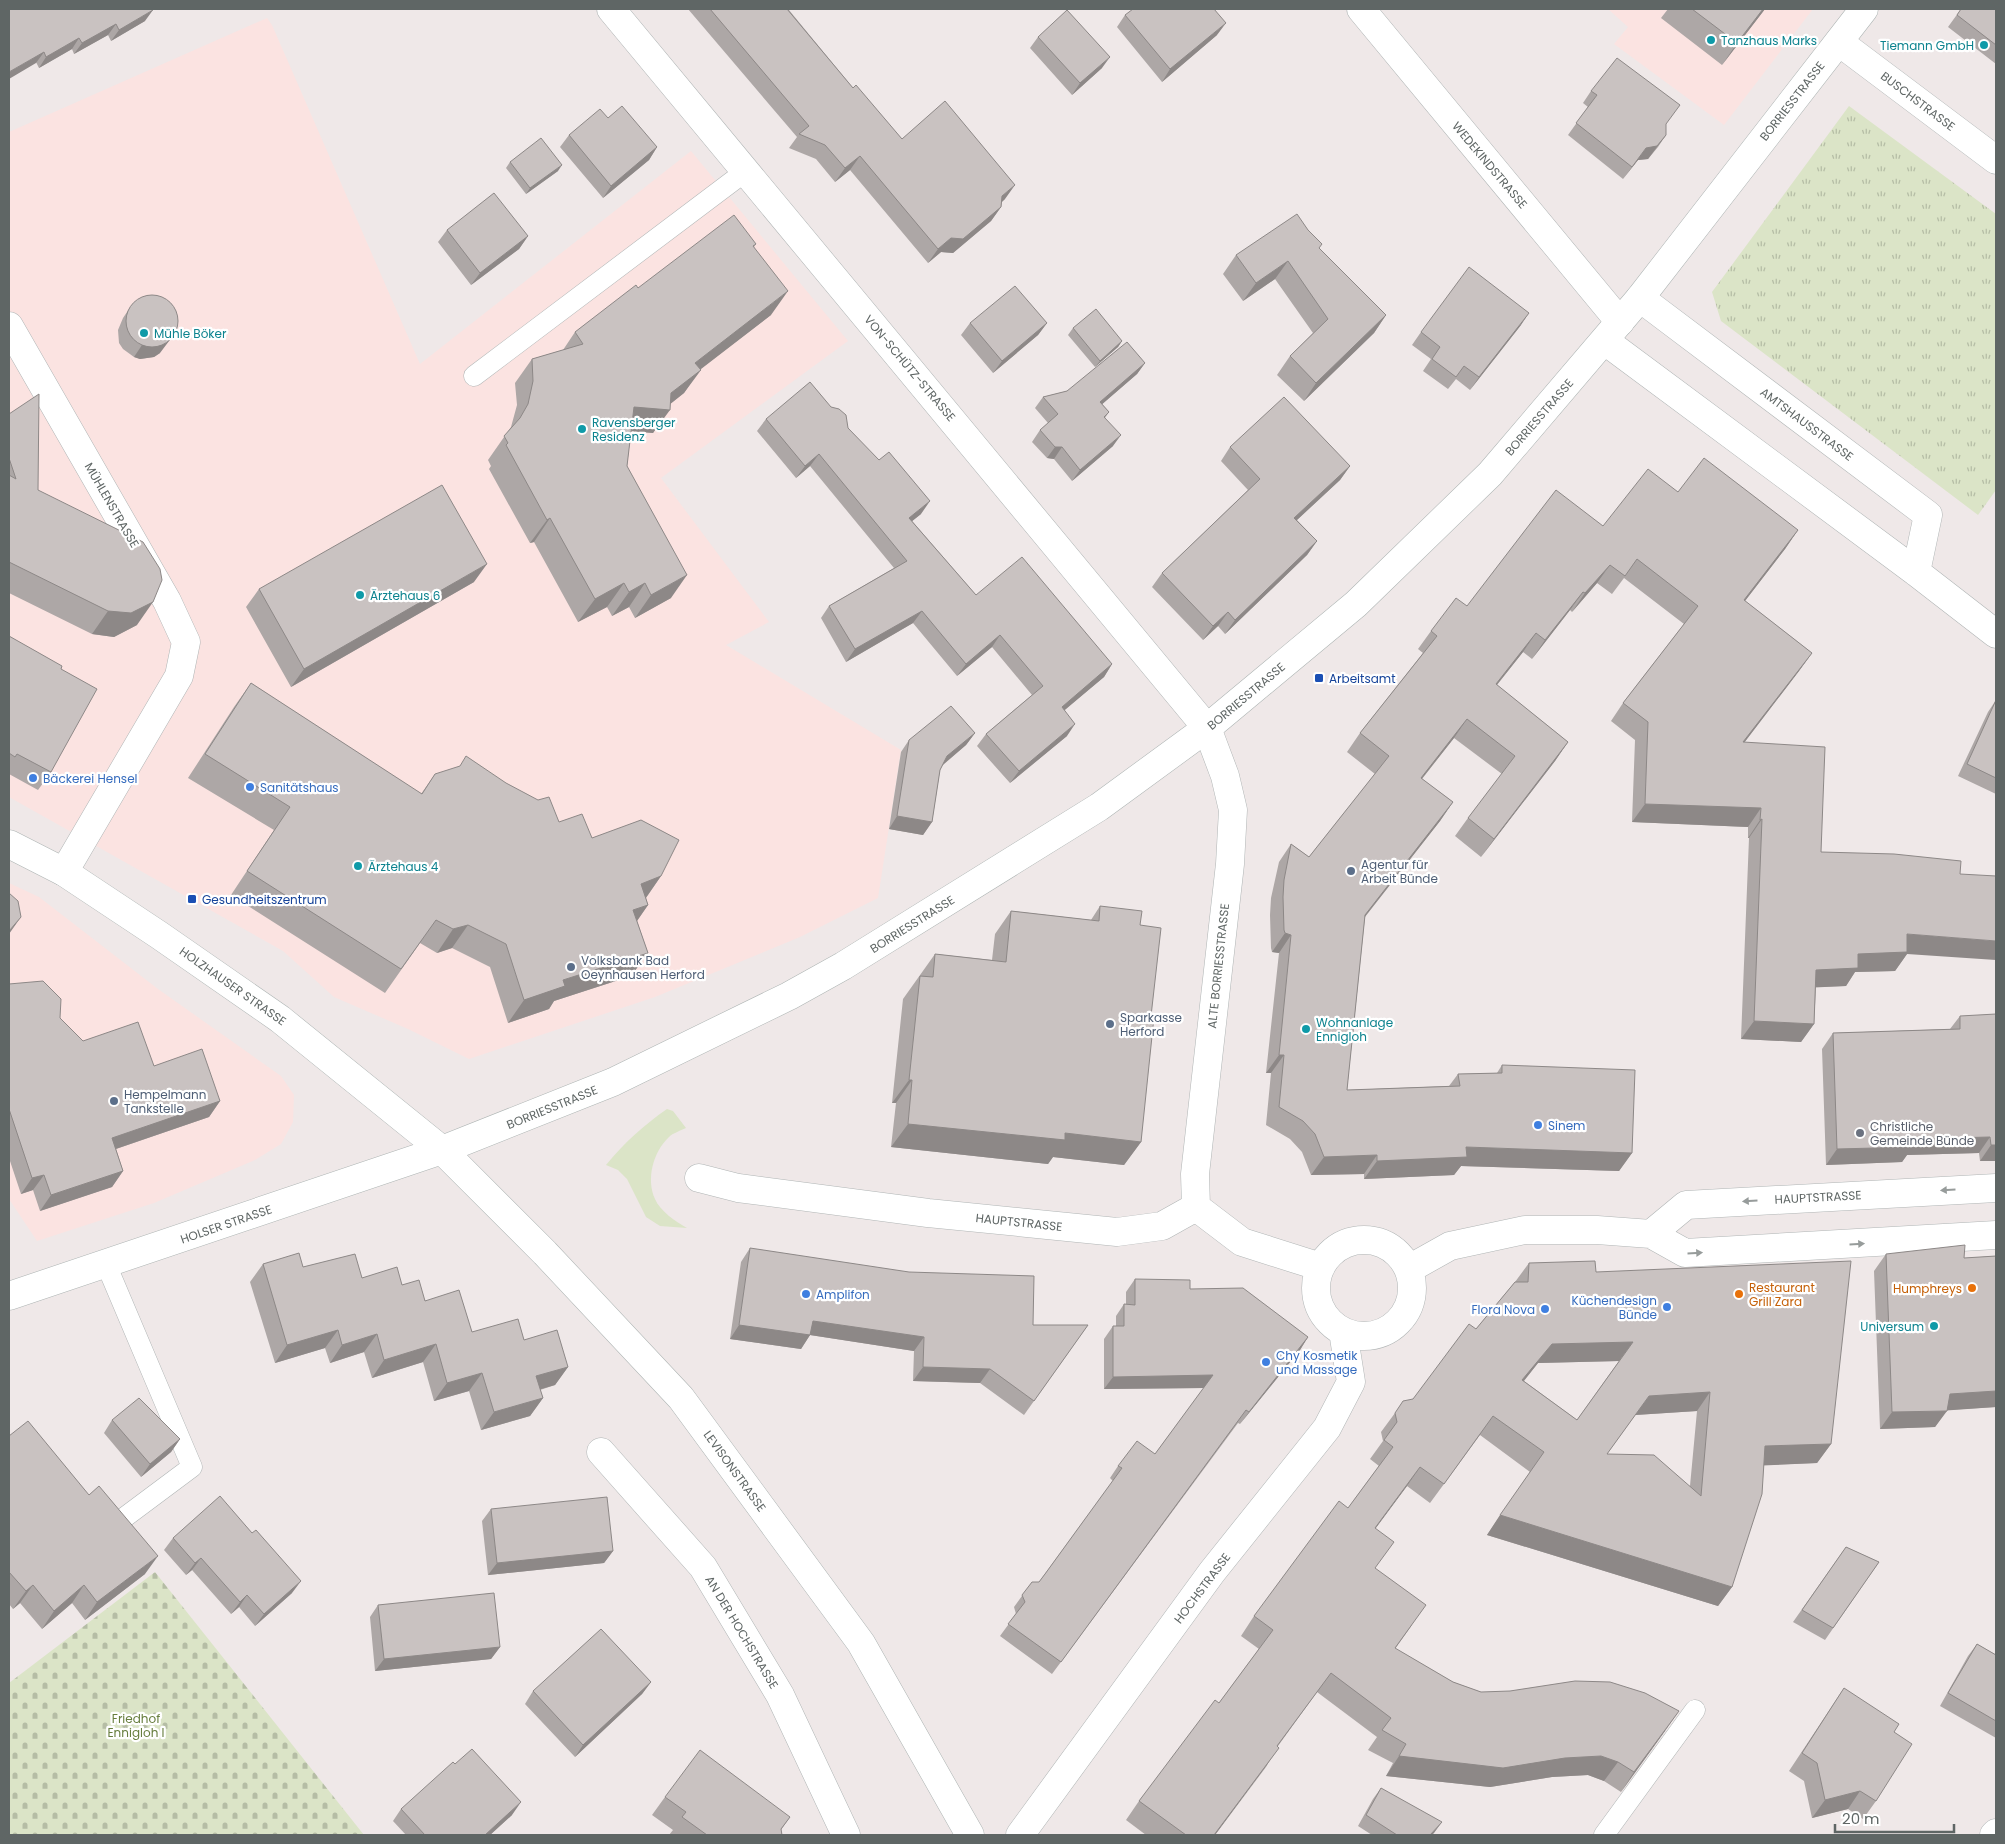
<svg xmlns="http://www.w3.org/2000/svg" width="2005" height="1844" font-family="Poppins,sans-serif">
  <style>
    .commercial { fill: #fbe3e1 }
    .green { fill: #dbe4c7 }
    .cemetery { fill: url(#cemetery-stones) }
    .park { fill: url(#park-tufts) }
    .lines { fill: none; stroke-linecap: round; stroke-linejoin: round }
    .lane-casing { stroke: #b0b5b5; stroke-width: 21 }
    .street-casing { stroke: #b0b5b5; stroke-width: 29 }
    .secondary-casing { stroke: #adb4b3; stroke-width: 29 }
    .lane { stroke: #fff; stroke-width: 20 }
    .street { stroke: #fff; stroke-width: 28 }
    .secondary { stroke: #fff; stroke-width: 28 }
    .wall { fill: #ada7a6; fill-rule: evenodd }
    .shaded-wall { fill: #8d8887 }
    .building { fill: #c9c2c1; stroke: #8d8887; fill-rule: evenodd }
    .oneway { fill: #979c9b }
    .culture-dot { fill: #0f9aa8; stroke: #fff; stroke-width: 2 }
    .transit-dot { fill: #1a4fb4; stroke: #fff; stroke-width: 2 }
    .shop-dot { fill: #3f7fe0; stroke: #fff; stroke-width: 2 }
    .service-dot { fill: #5c6f8a; stroke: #fff; stroke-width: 2 }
    .worship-dot { fill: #6b7280; stroke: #fff; stroke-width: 2 }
    .food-dot { fill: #e8710a; stroke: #fff; stroke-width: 2 }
    .labels { text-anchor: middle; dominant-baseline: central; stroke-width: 4.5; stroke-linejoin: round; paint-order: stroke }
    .culture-label { font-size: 12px; fill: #0d838f; stroke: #fff; text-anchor: start }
    .street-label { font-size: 12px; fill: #5f6665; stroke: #fff }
    .transit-label { font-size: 12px; fill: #164399; stroke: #fff; text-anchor: start }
    .shop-label { font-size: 12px; fill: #366cbe; stroke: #fff; text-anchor: start }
    .service-label { font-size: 12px; fill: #4e5e75; stroke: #fff; text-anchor: start }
    .worship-label { font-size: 12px; fill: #5b616d; stroke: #fff; text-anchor: start }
    .food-label { font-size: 12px; fill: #c56008; stroke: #fff; text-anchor: start }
    .park-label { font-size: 12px; fill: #677e3e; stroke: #fff }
  </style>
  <defs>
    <pattern id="cemetery-stones" width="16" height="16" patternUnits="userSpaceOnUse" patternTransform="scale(1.25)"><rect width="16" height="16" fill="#dbe4c7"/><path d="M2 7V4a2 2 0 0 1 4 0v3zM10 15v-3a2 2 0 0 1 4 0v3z" fill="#b5bda5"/></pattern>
    <pattern id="park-tufts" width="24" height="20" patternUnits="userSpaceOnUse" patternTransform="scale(1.25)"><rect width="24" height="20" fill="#dbe4c7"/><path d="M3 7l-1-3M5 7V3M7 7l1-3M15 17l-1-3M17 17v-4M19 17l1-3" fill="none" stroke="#b5bda5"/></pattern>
  </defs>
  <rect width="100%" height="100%" fill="#efe8e8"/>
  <path class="commercial" d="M1608 9H1813L1724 125 1614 44 1628 27Z
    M267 18 272 25 420 364 691 151 848 341 661 478 769 622 726 645 901 750 878 898 800 937 655 997 469 1059 408 1029 334 997 283 951 9 797V132Z
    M9 883 39 897 158 989 281 1076 294 1095 293 1122 281 1144 255 1160 154 1203 37 1241 9 1199Z"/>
  <path class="green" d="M667 1109 673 1111 686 1128C680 1131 673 1133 669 1137 653 1152 646 1179 655 1199 660 1211 675 1221 687 1228L660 1226 646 1217 627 1179 618 1170 606 1165C624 1143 644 1125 667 1109Z"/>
  <path class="cemetery" d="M155 1572 364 1835H9V1683Z"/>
  <path class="park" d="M1849 106 1996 214V490L1978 515 1721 321 1712 292Z"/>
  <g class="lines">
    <defs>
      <path id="lane" d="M474 376 746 171
        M106 1264 192 1467 125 1517
        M1604 1835 1695 1710"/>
      <path id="street" d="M611 9 1207 728 1225 776 1233 810 1230 864 1195 1174 1196 1207
        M1361 9 1620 322
        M1839 42 1996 160
        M1640 298 1928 515 1916 572
        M9 326 167 601 186 642 179 676 64 872
        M1605 341 1916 572 1996 634
        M699 1178 738 1188 928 1213 1117 1232 1162 1226 1196 1207 1242 1242 1321 1267
        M1651 1234 1686 1205 1996 1188
        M1316 1288a48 48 0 1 1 96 0a48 48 0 1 1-96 0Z
        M1409 1269 1450 1246 1525 1230H1597L1651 1234 1685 1253 1996 1235
        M601 1452 703 1567 780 1695 846 1835
        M1020 1835 1212 1572 1327 1428 1351 1382 1343 1331
        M1994 1835 1996 1833"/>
      <path id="secondary" d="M9 844 64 872 159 935 280 1019 442 1150 545 1253 681 1398 861 1643 970 1835
        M9 1296 442 1150 613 1082 789 996 843 966 1099 807 1207 728 1356 604 1490 474 1640 298 1864 9"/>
    </defs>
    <use href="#lane" class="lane-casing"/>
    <use href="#street" class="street-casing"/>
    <use href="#secondary" class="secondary-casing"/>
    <use href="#lane" class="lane"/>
    <use href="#street" class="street"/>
    <use href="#secondary" class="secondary"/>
  </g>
  <path class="wall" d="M9 9 145 21 111 41 108 35 74 54 72 49 39 68Z
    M688 9H790L789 10 853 88 902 139 1005 199 1002 202 1001 207 991 221 953 253 941 252 928 263 850 170 835 182 816 159 789 148 797 137Z
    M1668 9H1765L1722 65 1661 18Z
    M1961 9H1996V64L1948 27Z
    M1125 15 1217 35 1162 82 1117 27Z
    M1038 37 1102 68 1072 95 1030 48Z
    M1591 91 1666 125V135L1658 147 1648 159 1638 160 1623 179 1568 135 1588 107 1583 103Z
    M608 118 657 147 649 160 603 198 560 147 569 135Z
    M510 162 558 171 526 194 506 168Z
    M447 230 528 236 519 249 471 285 438 242Z
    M756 244 754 247 771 315 700 369 684 393 670 404 653 433 631 431 627 466 671 598 635 618 629 607 612 616 607 607 578 622 534 542 530 543 489 469 491 466 488 460 511 427 517 405 515 383 532 359 563 350 575 332 638 288Z
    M1319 248 1386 315 1374 333 1304 401 1277 375 1290 356 1313 333 1275 279 1243 301 1223 274 1236 255Z
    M131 306 160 353 154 357 140 359 134 357 123 349 119 343 118 330 123 318Z
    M970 323H1047L1038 335 993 373 961 335Z
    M1521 325 1470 390 1456 379 1448 389 1423 371 1431 359 1412 345 1421 332Z
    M1073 328 1122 341 1118 347 1095 367 1068 335Z
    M1145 363 1137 374 1102 404 1109 412 1105 418 1113 446 1072 481 1054 459 1047 458 1032 442 1040 430 1048 423 1035 408 1043 397 1067 391Z
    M9 414 38 490 137 625 114 637 92 634 9 593Z
    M766 419 848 428 921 514 912 521 976 595 1112 664 1104 677 1064 710 1067 736 1010 783 977 746 986 734 1032 695 992 647 957 676 913 623 846 662 821 618 829 606 894 568 810 466 796 478 757 431Z
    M1230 447 1350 466 1340 480 1297 520 1317 541 1307 555 1225 634 1218 626 1203 640 1152 587 1162 573 1248 490 1221 461Z
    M1678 492 1798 530 1785 549 1745 601 1812 653 1799 671 1744 743 1821 852 1907 954 1895 971 1855 972 1846 986 1816 987 1814 1024 1801 1042 1741 1039 1749 838H1748V827L1632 822 1635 740 1611 721 1623 703 1684 624 1624 578 1612 594 1597 583 1572 612 1570 610 1532 659 1523 652 1497 685 1568 742 1555 761 1481 857 1455 836 1468 818 1502 774 1454 738 1422 779 1453 802 1440 821 1365 917 1347 1090 1449 1086 1458 1074 1497 1073 1502 1065 1632 1153 1619 1171 1461 1166 1454 1175 1364 1179V1174L1311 1175 1302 1152 1290 1139 1266 1125 1271 1073H1266L1279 953 1272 952 1271 948 1270 915 1271 898 1279 862 1291 844 1309 857 1375 774 1347 752 1360 733 1423 653 1418 649 1431 631 1467 606 1603 526Z
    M474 582 291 687 246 607 259 589Z
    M9 636 61 669 51 772 38 790 9 774Z
    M251 683 421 794 435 774 559 822 592 838 661 876 646 898 648 905 637 921 648 953 631 976 554 1001 549 1009 508 1023 490 967 452 948 437 953 420 943 385 993 231 895 274 830 188 778 234 707Z
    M1996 700V794L1958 776 1988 712Z
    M975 733 966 745 943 765 940 770 932 822 923 835 889 829 901 752 909 740Z
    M1100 906 1140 925 1151 1016 1141 1142 1124 1165 1053 1157 1048 1164 891 1147 896 1103H892L903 999 935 954 992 960 995 934 1011 911 1091 920Z
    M9 984 60 1018 83 1041 154 1066 220 1101 209 1117 116 1149 123 1171 112 1187 40 1211 33 1190 21 1194 9 1158Z
    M1960 1016 1996 1161H1980L1979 1153 1907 1155 1902 1162 1826 1165 1822 1049 1833 1033 1950 1029Z
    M750 1248 1033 1325H1088L1024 1415 980 1383 913 1381 914 1351 810 1335 801 1349 730 1339 741 1262Z
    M1886 1254 1964 1258 1996 1256V1407L1947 1410 1935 1427 1880 1429 1874 1271Z
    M1529 1263 1596 1272 1831 1444 1817 1463 1764 1465 1732 1587 1718 1606 1487 1535 1530 1472 1480 1435 1430 1503 1407 1486 1375 1529V1568L1412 1625 1395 1649 1453 1682 1481 1692 1665 1731 1621 1792 1604 1781 1588 1775 1552 1777 1490 1787 1386 1776 1393 1763 1368 1750 1377 1737 1317 1692 1278 1746 1266 1767 1215 1835H1146L1126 1820 1139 1801 1219 1703 1259 1649 1241 1636 1254 1616 1348 1508 1379 1466 1370 1459 1383 1441 1381 1432 1395 1413 1413 1399 1476 1329 1515 1282ZM1619 1361 1577 1420 1524 1381 1538 1363ZM1697 1411 1690 1486 1607 1454 1635 1415Z
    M263 1264 303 1267 402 1285 472 1332 524 1340 568 1367 555 1385 540 1390 543 1398 530 1416 481 1430 469 1391 434 1401 423 1362 372 1378 364 1352 330 1363 325 1348 275 1363 250 1282Z
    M1135 1279 1190 1289 1308 1337 1300 1350 1240 1424 1238 1423 1052 1674 1000 1636 1016 1614 1014 1607 1032 1582H1039L1113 1481 1110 1478 1118 1466 1155 1454 1204 1388 1104 1389V1339L1113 1326H1116V1316L1124 1304H1126V1292Z
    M112 1420 180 1439 171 1452 141 1477 104 1433Z
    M9 1436 145 1574 85 1620 72 1603 42 1629 20 1603 13 1609 9 1604Z
    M491 1509 613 1551 604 1563 488 1575 482 1521Z
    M173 1538 292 1593 255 1626 239 1607 231 1614 192 1570 186 1575 164 1550Z
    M1846 1547 1879 1562 1825 1640 1793 1622Z
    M378 1605 500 1647 491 1659 375 1671 370 1617Z
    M1977 1644 1996 1655V1738L1940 1706 1968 1656Z
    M651 1682 642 1694 575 1757 525 1704 533 1691Z
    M1844 1688 1894 1732 1876 1801 1863 1819 1848 1809 1812 1818 1804 1781 1789 1771Z
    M1381 1788 1432 1835H1372L1358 1826 1373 1799Z
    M665 1797 790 1817 781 1830 782 1835H669L673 1830 652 1815Z
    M401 1809 512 1815 490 1835H406L393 1821Z"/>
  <path class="shaded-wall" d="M1763 9H1765L1722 65 1737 43Z
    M153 10 145 21 111 41 119 30Z
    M1226 23 1217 35 1162 82 1170 69Z
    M116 24 108 35 74 54 82 43Z
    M79 38 72 49 39 68 46 57Z
    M44 52 36 63 9 79V72Z
    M1110 57 1102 68 1072 95 1080 83Z
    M1666 135 1648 159 1638 160 1623 179 1646 148Z
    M657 147 649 160 603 198 611 186Z
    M860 156 850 170 835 182 845 168Z
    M562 165 558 171 526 194 530 188Z
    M1015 185 1005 199 992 210 1002 196Z
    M1001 207 991 221 953 253 941 252 928 263 938 249 951 238Z
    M528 236 519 249 471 285 480 273Z
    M1288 261 1275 279 1243 301 1256 283Z
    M788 291 771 315 679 386 695 363Z
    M1529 313 1521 325 1470 390 1479 377Z
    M1386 315 1374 333 1304 401 1316 383Z
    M1047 323 1038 335 993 373 1002 361Z
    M169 341 160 353 154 357 140 359 134 357 142 345Z
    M1122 341 1118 347 1095 367 1100 361Z
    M1145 363 1137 374 1092 413 1100 402Z
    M701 370 684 393 664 409 670 410 653 433 618 430 634 407 671 393Z
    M1121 435 1113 446 1072 481 1080 470Z
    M1055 447H1062L1054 459 1047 458Z
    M819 454 810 466 796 478 805 466Z
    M1350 466 1340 480 1284 532 1294 518Z
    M930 501 921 514 901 530 909 518Z
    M550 518 534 542 530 543 547 520Z
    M1798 530 1785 549 1731 619 1744 600Z
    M1317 541 1307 555 1225 634 1235 620Z
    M487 564 474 582 291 687 304 669Z
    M1610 565 1597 583 1572 612 1585 593Z
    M687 575 671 598 635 618 651 595Z
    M624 583 607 607 578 622 595 599Z
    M645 583 629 607 612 616 629 592Z
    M1583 592 1570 610 1532 659 1545 640Z
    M153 602 137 625 114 637 92 634 108 611Z
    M922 611 913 623 846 662 855 649Z
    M1228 612 1218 626 1203 640 1213 626Z
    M1536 633 1523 652 1483 702 1496 684Z
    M1000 635 992 647 957 676 966 664Z
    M1812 653 1799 671 1730 761 1743 742Z
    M1112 664 1104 677 1053 720 1062 707Z
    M1467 719 1454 738 1408 796 1421 778Z
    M1075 724 1067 736 1010 783 1019 771Z
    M975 733 966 745 939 768 947 756Z
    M1568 742 1555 761 1481 857 1494 839Z
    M1453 802 1440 821 1352 933 1365 915Z
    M1645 804 1761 808 1748 827 1632 822Z
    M897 816 932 822 923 835 889 829Z
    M1762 819 1749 838H1748L1760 820Z
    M661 876 645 899 641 884Z
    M648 905 632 928 633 910Z
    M21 917 9 934V931Z
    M468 925 452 948 437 953 453 929Z
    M1285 933 1291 935 1279 953 1272 952Z
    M1907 934 1996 941V960L1907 954 1895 971 1855 972 1846 986 1803 988 1816 970Z
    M648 953 631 976 554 1001 549 1009 508 1023 524 1000 563 980Z
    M1754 1021 1814 1024 1801 1042 1741 1039Z
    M1279 1055H1284L1271 1073H1266Z
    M909 1080H912L896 1103H892Z
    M220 1101 209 1117 101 1154 112 1138Z
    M908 1124 1065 1133 1141 1142 1124 1165 1053 1157 1048 1164 891 1147Z
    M1990 1137 1979 1153 1907 1155 1902 1162 1826 1165 1837 1149 1912 1139Z
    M1991 1145H1996V1161H1980Z
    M1466 1147 1632 1153 1619 1171 1461 1166 1454 1175 1364 1179 1377 1161Z
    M1377 1155 1364 1174 1311 1175 1324 1157Z
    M123 1171 112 1187 40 1211 51 1195Z
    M44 1175 33 1190 21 1194 32 1178Z
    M813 1321 924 1337 914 1351 810 1335 801 1349 730 1339 739 1325Z
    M338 1330 325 1348 275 1363 287 1345Z
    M377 1334 364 1352 330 1363 342 1345Z
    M1308 1337 1300 1350 1240 1424 1249 1412Z
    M1633 1342 1619 1361 1538 1363 1509 1399 1522 1380 1552 1344Z
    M436 1344 423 1362 372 1378 384 1360Z
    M568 1367 555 1385 524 1394 536 1376Z
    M923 1367 990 1369 980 1383 913 1381Z
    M482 1373 469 1391 434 1401 447 1383Z
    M1213 1375 1204 1388 1104 1389 1113 1377Z
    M1996 1391V1407L1939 1411 1950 1394Z
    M1710 1392 1697 1411 1635 1415 1649 1396Z
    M543 1398 530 1416 481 1430 494 1412Z
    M1947 1411 1935 1427 1880 1429 1892 1412Z
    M180 1439 171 1452 141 1477 150 1464Z
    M1831 1444 1817 1463 1751 1466 1765 1446Z
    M1420 1467 1407 1486 1361 1548 1375 1528Z
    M1500 1515 1732 1587 1718 1606 1487 1535Z
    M613 1551 604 1563 488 1575 497 1563Z
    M158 1556 145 1574 85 1620 97 1602Z
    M201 1558 192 1570 186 1575 195 1563Z
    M301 1581 292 1593 255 1626 264 1614Z
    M33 1585 20 1603 13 1609 26 1591Z
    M84 1585 72 1603 42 1629 54 1611Z
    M247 1595 239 1607 231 1614 240 1602Z
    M500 1647 491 1659 375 1671 384 1659Z
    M651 1682 642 1694 575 1757 583 1745Z
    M1679 1711 1665 1731 1621 1792 1634 1772Z
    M1279 1748 1215 1835H1214Z
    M1399 1756 1565 1758 1601 1756 1618 1762 1604 1781 1588 1775 1552 1777 1490 1787 1386 1776Z
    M1860 1791 1848 1809 1812 1818 1825 1800Z
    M521 1802 512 1815 490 1835H485Z
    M1442 1822 1434 1833 1432 1835H1430Z"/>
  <path class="building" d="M9 9H152L153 10 119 30 116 24 82 43 79 38 46 57 44 52 9 72Z
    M710 9H787L853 88 856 85 902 139 945 101 1015 185 1002 196 1001 207 963 239 951 238 938 249 860 156 845 168 825 145 799 134 809 126Z
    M1133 9H1214L1226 23 1170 69 1125 15Z
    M1692 9H1763L1737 43Z
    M1961 9H1996V45L1957 15Z
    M1067 10 1110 57 1080 83 1038 37Z
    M1617 58 1680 105 1666 124V135L1657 146 1646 148 1632 167 1576 123 1597 95 1591 91Z
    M622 106 657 147 611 186 569 135 600 109 608 118Z
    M541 138 562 165 530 188 510 162Z
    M494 193 528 236 480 273 447 230Z
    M1297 214 1308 230 1322 244 1319 248 1386 315 1316 383 1290 356 1328 319 1288 261 1256 283 1236 255Z
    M734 215 756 244 753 246 788 291 695 363 701 370 671 393 670 410 634 407 627 466 687 575 651 595 645 583 629 592 624 583 595 599 550 518 547 520 506 445 508 443 504 436 520 418 528 404 533 381 532 359 583 344 575 332 636 285 638 288Z
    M1469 267 1529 313 1479 377 1464 366 1456 377 1432 359 1440 347 1421 332Z
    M1015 286 1047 323 1002 361 970 323Z
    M126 321a26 26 0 1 1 52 0a26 26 0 1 1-52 0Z
    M1096 309 1122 341 1100 361 1073 328Z
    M1127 342 1145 363 1100 402 1109 412 1104 417 1121 435 1080 470 1062 447H1055L1040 430 1058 414 1043 397 1067 391Z
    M810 382 831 407 839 409 846 415 848 428 879 460 889 452 930 501 909 518 976 595 1022 557 1112 664 1062 707 1075 724 1019 771 986 734 1043 686 1000 635 966 664 922 611 855 649 829 606 907 561 819 454 805 466 766 419Z
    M39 394 38 490 143 542 160 569 162 580 153 602 131 613 108 611 9 562V475L16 479 9 458V414Z
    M1284 397 1350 466 1294 518 1317 541 1235 620 1228 612 1213 626 1162 573 1260 479 1230 447Z
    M1704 458 1798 530 1744 600 1812 653 1743 742 1825 747 1821 852 1894 854 1961 861 1960 874 1996 876V941L1907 934V952L1858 954V968L1816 970 1814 1024 1754 1021 1762 819 1760 820 1761 808 1645 804 1648 722 1623 703 1698 606 1637 559 1625 576 1610 565 1585 593 1583 592 1545 640 1536 633 1496 684 1568 742 1494 839 1468 818 1515 756 1467 719 1421 778 1453 802 1365 915 1347 1090 1460 1086 1458 1074 1502 1073V1065L1635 1070 1632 1153 1466 1147 1467 1157 1377 1161V1155L1324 1157 1315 1134 1303 1121 1279 1107 1284 1055H1279L1291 935 1285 933 1284 930 1283 897 1284 880 1291 844 1309 857 1389 756 1360 733 1437 636 1431 631 1456 598 1467 606 1556 490 1603 526 1648 469 1678 492Z
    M442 485 487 564 304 669 259 589Z
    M9 636 62 666 61 669 97 689 51 772 17 754 15 757 9 753Z
    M251 683 422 794 435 774 460 766 466 756 506 783 538 800 549 797 559 822 582 814 592 838 641 820 679 840 661 876 641 884 648 905 633 910 648 953 563 980 565 986 524 1000 506 944 468 925 453 929 436 920 401 969 247 871 290 807 205 754Z
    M1996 700V778L1967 764Z
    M951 706 975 733 947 756 940 770 932 822 897 816 909 740Z
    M9 893 18 901 21 917 9 931Z
    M1100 906 1142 911 1140 925 1161 928 1151 1016 1154 1017 1141 1142 1065 1133V1140L908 1124 912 1080H909L920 976 933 977 935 954 1006 962 1011 911 1099 921Z
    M43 981 61 999 60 1018 83 1041 138 1022 154 1066 202 1049 220 1101 112 1138 123 1171 51 1195 44 1175 32 1178 9 1109V984Z
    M1996 1014V1145H1991L1990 1137 1912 1139 1913 1147 1837 1149 1833 1033 1960 1029V1016Z
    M1965 1245 1964 1258 1996 1256V1391L1950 1394 1947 1411 1892 1412 1886 1254Z
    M750 1248 909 1272 1034 1276 1033 1325H1088L1034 1401 990 1369 923 1367 924 1337 813 1321 810 1335 739 1325Z
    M299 1253 303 1267 355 1254 362 1278 397 1267 402 1285 419 1280 425 1301 459 1290 472 1332 518 1319 524 1340 557 1330 568 1367 536 1376 543 1398 494 1412 482 1373 447 1383 436 1344 384 1360 377 1334 342 1345 338 1330 287 1345 263 1264Z
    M1595 1261 1596 1272 1851 1261 1831 1444 1765 1446 1762 1494 1732 1587 1500 1515 1544 1452 1493 1416 1444 1484 1420 1467 1375 1528 1394 1542 1375 1568 1426 1605 1395 1648 1453 1682 1481 1692 1510 1691 1575 1681 1610 1682 1645 1693 1679 1711 1634 1772 1618 1762 1601 1756 1565 1758 1503 1768 1399 1756 1406 1744 1382 1730 1391 1718 1331 1673 1277 1746 1279 1748 1214 1835H1186L1139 1801 1215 1700 1219 1703 1273 1630 1254 1616 1339 1501 1348 1508 1393 1447 1384 1440 1397 1422 1395 1413 1403 1401 1413 1399 1469 1324 1476 1329 1515 1282H1528L1529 1263ZM1633 1342 1577 1420 1522 1380 1552 1344ZM1710 1392 1701 1496 1654 1455 1607 1454 1649 1396Z
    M1135 1279 1190 1280V1289L1243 1288 1308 1337 1249 1412 1246 1410 1061 1662 1008 1624 1025 1602 1022 1595 1032 1582H1039L1045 1574 1122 1468 1118 1466 1137 1441 1155 1454 1213 1375 1113 1377V1326H1124V1304L1135 1305Z
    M139 1398 180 1439 150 1464 112 1420Z
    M28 1421 89 1495 99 1486 158 1556 97 1602 84 1585 54 1611 33 1585 26 1591 9 1572V1436Z
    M220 1496 252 1533 256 1530 301 1581 264 1614 247 1595 240 1602 201 1558 195 1563 173 1538Z
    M607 1497 613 1551 497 1563 491 1509Z
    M1846 1547 1879 1562 1833 1628 1802 1610Z
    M494 1593 500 1647 384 1659 378 1605Z
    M601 1629 651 1682 583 1745 533 1691Z
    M1977 1644 1996 1655V1721L1948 1693Z
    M1844 1688 1899 1724 1894 1732 1912 1744 1876 1801 1860 1791 1825 1800 1817 1763 1802 1753Z
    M472 1749 521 1802 485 1835H425L401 1809 453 1762 455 1764Z
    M700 1750 790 1817 781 1829 782 1835H707L682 1817 686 1812 665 1797Z
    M1381 1788 1442 1822 1430 1835H1397L1366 1815Z"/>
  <defs><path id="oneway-solid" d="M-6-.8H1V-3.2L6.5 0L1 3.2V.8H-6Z" transform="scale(1.25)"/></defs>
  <g class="oneway">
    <use href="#oneway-solid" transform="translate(1948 1190) rotate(177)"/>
    <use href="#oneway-solid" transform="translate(1750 1201) rotate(177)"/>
    <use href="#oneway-solid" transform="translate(1857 1244) rotate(-3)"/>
    <use href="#oneway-solid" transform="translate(1695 1253) rotate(-3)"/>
  </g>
  <g class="culture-dot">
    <circle cx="1711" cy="40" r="5"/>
    <circle cx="1984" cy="45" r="5"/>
    <circle cx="144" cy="333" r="5"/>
    <circle cx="582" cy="429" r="5"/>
    <circle cx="360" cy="595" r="5"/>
    <circle cx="358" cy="866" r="5"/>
    <circle cx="1306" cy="1029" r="5"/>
    <circle cx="1934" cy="1326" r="5"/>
  </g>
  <g class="transit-dot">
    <rect x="1314" y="673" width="10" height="10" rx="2.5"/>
    <rect x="187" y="894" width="10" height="10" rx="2.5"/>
  </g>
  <g class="shop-dot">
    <circle cx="33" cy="778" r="5"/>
    <circle cx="250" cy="787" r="5"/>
    <circle cx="1538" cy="1125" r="5"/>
    <circle cx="806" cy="1294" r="5"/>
    <circle cx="1667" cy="1307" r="5"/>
    <circle cx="1545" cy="1309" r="5"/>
    <circle cx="1266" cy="1362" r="5"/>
  </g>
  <g class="service-dot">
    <circle cx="1351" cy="871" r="5"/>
    <circle cx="571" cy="967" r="5"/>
    <circle cx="1110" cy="1024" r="5"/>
    <circle cx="114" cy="1101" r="5"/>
  </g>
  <circle class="worship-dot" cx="1860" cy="1133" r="5"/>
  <g class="food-dot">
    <circle cx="1972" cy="1288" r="5"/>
    <circle cx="1739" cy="1294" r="5"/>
  </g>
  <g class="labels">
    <g class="culture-label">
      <text x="1721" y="40">Tanzhaus Marks</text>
      <text x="1974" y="45" text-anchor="end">Tiemann GmbH</text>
      <text x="154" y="333">Mühle Böker</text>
      <text x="592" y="422">Ravensberger<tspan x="592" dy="14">Residenz</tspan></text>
      <text x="370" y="595">Ärztehaus 6</text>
      <text x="368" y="866">Ärztehaus 4</text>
      <text x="1316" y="1022">Wohnanlage<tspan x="1316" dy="14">Ennigloh</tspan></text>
      <text x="1924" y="1326" text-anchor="end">Universum</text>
    </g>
    <g class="street-label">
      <text transform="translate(1792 101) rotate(-52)">BORRIESSTRASSE</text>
      <text transform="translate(1918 101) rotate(37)">BUSCHSTRASSE</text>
      <text transform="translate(1490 165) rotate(50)">WEDEKINDSTRASSE</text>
      <text transform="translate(910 368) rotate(50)">VON-SCHÜTZ-STRASSE</text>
      <text transform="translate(1539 417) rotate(-49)">BORRIESSTRASSE</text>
      <text transform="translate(1807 424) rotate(37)">AMTSHAUSSTRASSE</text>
      <text transform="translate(112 505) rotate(60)">MÜHLENSTRASSE</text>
      <text transform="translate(1246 696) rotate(-40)">BORRIESSTRASSE</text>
      <text transform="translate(912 924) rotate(-32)">BORRIESSTRASSE</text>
      <text transform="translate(1218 966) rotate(-84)">ALTE BORRIESSTRASSE</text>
      <text transform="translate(233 986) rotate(35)">HOLZHAUSER STRASSE</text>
      <text transform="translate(552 1107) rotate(-22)">BORRIESSTRASSE</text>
      <text transform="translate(1818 1197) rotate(-3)">HAUPTSTRASSE</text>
      <text transform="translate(1019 1222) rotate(6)">HAUPTSTRASSE</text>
      <text transform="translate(226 1224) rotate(-19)">HOLSER STRASSE</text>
      <text transform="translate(735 1471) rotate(54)">LEVISONSTRASSE</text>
      <text transform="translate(1202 1588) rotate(-53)">HOCHSTRASSE</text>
      <text transform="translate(742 1632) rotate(59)">AN DER HOCHSTRASSE</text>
    </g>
    <g class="transit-label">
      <text x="1329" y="678">Arbeitsamt</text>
      <text x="202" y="899">Gesundheitszentrum</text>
    </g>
    <g class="shop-label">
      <text x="43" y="778">Bäckerei Hensel</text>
      <text x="260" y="787">Sanitätshaus</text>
      <text x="1548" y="1125">Sinem</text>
      <text x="816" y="1294">Amplifon</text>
      <text x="1657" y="1300" text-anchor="end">Küchendesign<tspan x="1657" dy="14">Bünde</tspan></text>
      <text x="1535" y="1309" text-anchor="end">Flora Nova</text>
      <text x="1276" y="1355">Chy Kosmetik<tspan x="1276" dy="14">und Massage</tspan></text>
    </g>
    <g class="service-label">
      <text x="1361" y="864">Agentur für<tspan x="1361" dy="14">Arbeit Bünde</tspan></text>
      <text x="581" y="960">Volksbank Bad<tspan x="581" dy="14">Oeynhausen Herford</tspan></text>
      <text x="1120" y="1017">Sparkasse<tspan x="1120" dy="14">Herford</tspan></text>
      <text x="124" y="1094">Hempelmann<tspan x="124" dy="14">Tankstelle</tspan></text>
    </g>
    <g class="worship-label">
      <text x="1870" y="1126">Christliche<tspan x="1870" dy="14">Gemeinde Bünde</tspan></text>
    </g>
    <g class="food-label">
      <text x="1749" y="1287">Restaurant<tspan x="1749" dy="14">Grill Zara</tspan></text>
      <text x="1962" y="1288" text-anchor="end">Humphreys</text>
    </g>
    <g class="park-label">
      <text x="136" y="1718">Friedhof<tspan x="136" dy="14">Ennigloh I</tspan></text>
    </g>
  </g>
  <rect width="2005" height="1844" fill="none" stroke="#5f6665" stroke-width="20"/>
  <path d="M1835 1824v8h119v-8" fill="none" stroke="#5f6665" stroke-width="2.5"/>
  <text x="1842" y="1824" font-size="15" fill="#5f6665" stroke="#ffffff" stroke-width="4" paint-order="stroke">20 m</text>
</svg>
